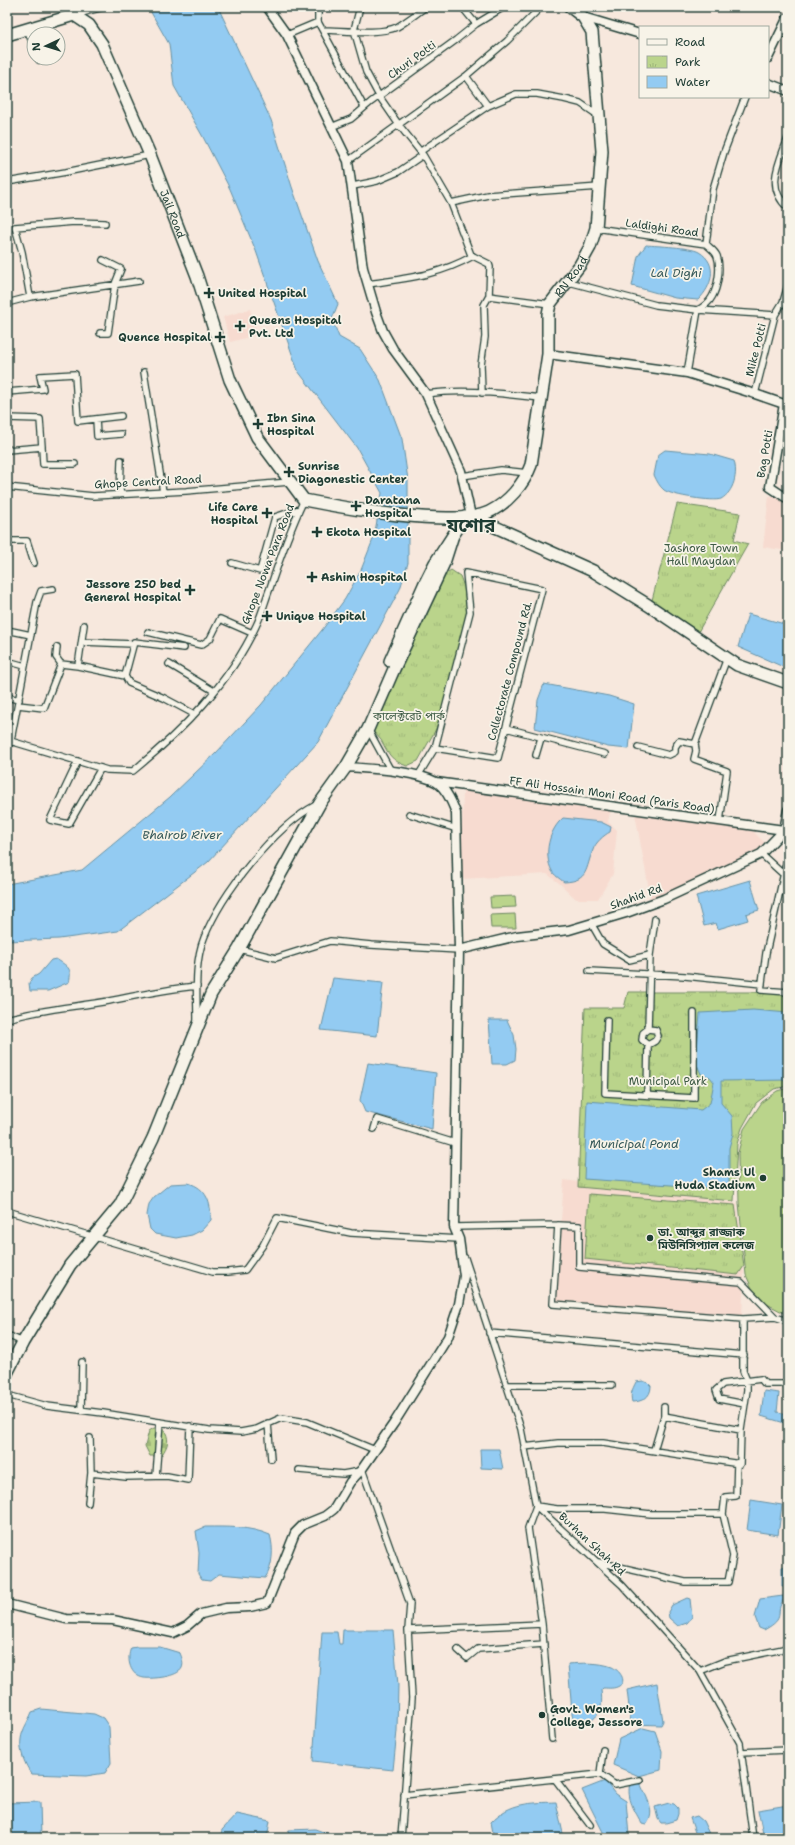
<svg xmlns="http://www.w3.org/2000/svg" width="795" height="1845" font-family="'Shantell Sans','Noto Sans Bengali',sans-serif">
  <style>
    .built { fill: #f7dbd0 }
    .grass { fill: #bad48b; stroke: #6c8860 }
    .cemetery { fill: url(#cemetery-stones); stroke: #6c8860 }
    .park { fill: url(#park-tufts); stroke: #6c8860 }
    .water { fill: #93cbf2; stroke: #6592a6 }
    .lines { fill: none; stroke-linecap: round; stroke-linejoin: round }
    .street-casing { stroke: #1f3d34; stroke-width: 8 }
    .secondary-casing { stroke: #1f3d34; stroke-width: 11 }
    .highway-casing { stroke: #1f3d34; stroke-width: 14 }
    .street { stroke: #f7f3e8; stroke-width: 5.5 }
    .secondary { stroke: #f7f3e8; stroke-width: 8 }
    .highway { stroke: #f7f3e8; stroke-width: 11 }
    .poi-dot { fill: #1f3d34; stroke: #f7f3e8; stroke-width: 1.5 }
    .labels { text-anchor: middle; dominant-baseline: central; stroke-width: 3.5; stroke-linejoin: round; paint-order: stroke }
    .street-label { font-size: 11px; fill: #1f3d34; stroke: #f7f3e8 }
    .poi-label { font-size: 11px; font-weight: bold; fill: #1f3d34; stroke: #f7f3e8; text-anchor: start }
    .park-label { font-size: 11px; fill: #3e5b45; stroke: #f7f3e8 }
    .water-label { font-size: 12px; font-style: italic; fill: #36595a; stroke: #f7f3e8 }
    .town-label { font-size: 19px; font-weight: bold; fill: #1f3d34; stroke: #f7f3e8 }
  </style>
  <defs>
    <pattern id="cemetery-stones" width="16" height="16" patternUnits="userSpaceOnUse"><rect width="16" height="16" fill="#bad48b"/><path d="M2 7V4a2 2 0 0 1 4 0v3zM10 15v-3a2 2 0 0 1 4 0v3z" fill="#9fb779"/></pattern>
    <pattern id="park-tufts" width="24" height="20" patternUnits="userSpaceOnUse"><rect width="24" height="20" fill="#bad48b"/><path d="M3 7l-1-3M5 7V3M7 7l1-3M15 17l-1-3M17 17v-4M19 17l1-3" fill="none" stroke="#9fb779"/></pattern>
  </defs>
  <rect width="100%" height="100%" fill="#f7e8dd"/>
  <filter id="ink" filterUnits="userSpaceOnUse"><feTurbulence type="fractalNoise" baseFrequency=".025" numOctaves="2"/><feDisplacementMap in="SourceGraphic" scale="8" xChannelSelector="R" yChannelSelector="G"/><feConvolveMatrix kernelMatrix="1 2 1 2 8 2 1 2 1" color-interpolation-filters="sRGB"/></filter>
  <g filter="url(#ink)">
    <path class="built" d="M250 309 257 335 230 342 223 317Z
      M769 496 782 497 788 502V551L763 547Z
      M463 789 611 808 608 822 617 830 613 874 598 899H576L559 883 547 874 461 879Z
      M635 814 753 831 764 842 763 847 759 852 651 900Z
      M564 1180 737 1203 744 1273 742 1316 555 1302Z"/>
    <path class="grass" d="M515 896 516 907 491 908 490 897Z
      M515 914 516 928H491L490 915Z
      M788 1088V1315L765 1303 755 1295 746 1275 739 1203 738 1153 744 1129 762 1102 777 1091Z"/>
    <path class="cemetery" d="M163 1427C170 1440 169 1444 161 1456H150L145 1446 149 1431 154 1428Z"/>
    <path class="park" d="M677 504 740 513 734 540 748 544 698 632 651 604Z
      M451 570 460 576 464 587 467 611 442 712 436 729 418 761 407 766C391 761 388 753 381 740 378 736 373 732 370 728L441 577Z
      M628 992H752L788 994V1086L774 1089 756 1103 742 1128 737 1144 734 1201 578 1187 585 1008H624Z
      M589 1194 735 1205 744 1266 738 1275 585 1259Z"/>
    <path class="water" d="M148 7H218L271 120 292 187 318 261 338 304 332 319 339 337 360 349 380 380 402 439 408 480V563L400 589 318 742 208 862 118 931 59 939 7 941V884L82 870 170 797 216 753 261 705 322 630 345 599 361 570 374 537 382 493 357 448 298 371 256 251 230 189 203 137 174 86 169 44Z
      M646 245C658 246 690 247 699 252 719 264 712 287 698 300L675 298 632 286 638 256Z
      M665 450 710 454 734 461C738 473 734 492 721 499 714 502 672 496 664 490 659 486 657 481 654 475L658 455Z
      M748 614 788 625V669L738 647Z
      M544 684 609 696 634 704 629 749 608 747 535 728 538 700Z
      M563 818 601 822 611 827 610 832C604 835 595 843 593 850 585 869 589 881 564 882 560 879 554 875 552 871 543 854 549 830 563 818Z
      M750 880 759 910 746 914 748 920 718 929 716 923 704 926 696 896Z
      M56 959C67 966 73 968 69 982L48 991H30L29 983 32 978 39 974 51 960Z
      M333 978 383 983 377 1036 321 1030Z
      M753 1010 788 1013V1080L721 1081V1103L732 1116 733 1133 729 1148V1189L584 1179 587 1101 701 1110 710 1103 714 1082 710 1077 701 1074 696 1062 700 1013Z
      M489 1020H507L514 1035 516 1049 515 1060 507 1064H492Z
      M368 1063 436 1073 432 1129 365 1112 360 1100Z
      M188 1183C207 1188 211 1203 211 1220L202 1230 192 1235 176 1238 155 1234 150 1229 147 1215 149 1204 154 1197 170 1184Z
      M643 1381 648 1383 651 1386C651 1398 641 1402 632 1402 630 1394 632 1390 636 1382Z
      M764 1391 779 1393 777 1412 788 1414V1424L761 1416Z
      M480 1449H499L503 1469 481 1468Z
      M751 1500 782 1505 778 1535 747 1530Z
      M205 1527C228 1527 249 1526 270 1535 274 1548 273 1567 265 1578L219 1574 210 1581 202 1580 198 1574 199 1553 196 1531Z
      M788 1566V1586L782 1587V1567Z
      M783 1596 784 1599C773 1614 788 1617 764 1630L759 1628 755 1617 760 1599Z
      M687 1598 690 1599 692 1617 687 1623 678 1626 669 1618 668 1612 672 1605Z
      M343 1630H393L398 1685 397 1731 393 1770 313 1761 322 1632H337L339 1644H342Z
      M137 1647H160L180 1653C182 1658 184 1663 182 1668 178 1677 153 1679 144 1678 130 1676 126 1659 131 1648Z
      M568 1664C582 1663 599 1662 612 1667 619 1670 628 1681 619 1686 614 1689 609 1688 603 1688L601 1690C604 1714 597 1722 573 1725Z
      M657 1683 663 1721 661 1725 631 1724 627 1690Z
      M41 1709 94 1714 103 1718 109 1727 111 1763 105 1773 86 1776 32 1774C25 1766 19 1750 21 1739 22 1730 29 1720 32 1712Z
      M643 1728 655 1731 662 1751 661 1770 639 1776 613 1765 619 1739Z
      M605 1781 615 1794 626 1801 629 1836 606 1838 582 1790Z
      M635 1782 641 1785C646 1797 657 1812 646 1825L642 1824C635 1811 626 1799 630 1783Z
      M40 1802 41 1838H7V1803Z
      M556 1802 564 1838H494L491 1822C510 1802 531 1803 556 1802Z
      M669 1803 674 1804 678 1808V1814L676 1820 666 1823H661L658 1819 655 1807Z
      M788 1805V1838H764L758 1810Z
      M237 1814 270 1821 267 1838H220L222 1830Z
      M697 1816 703 1821 711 1838H697L690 1818Z
      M315 1829 329 1834 328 1838H287L289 1830Z"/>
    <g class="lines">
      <defs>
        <path id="street" d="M71 7 74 15 104 7
          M360 7 354 30 366 72 379 96 399 125 423 155 451 203 471 255 489 264 490 267 489 296 484 305 485 337 481 365 482 393
          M462 7 476 24
          M318 22 364 107
          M27 29 34 47
          M323 30C342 30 380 35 397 27 407 21 417 13 426 7
          M287 35 318 22V7
          M38 58 39 60
          M466 76 488 106
          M331 127 351 119 371 102 456 40 476 24 504 7
          M788 138C779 163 765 187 788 208
          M421 151 488 106 516 94H537L564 99 580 103 599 116
          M348 161 466 76 507 41 541 7
          M7 182 66 172 150 155
          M353 186 377 181 398 172 423 155
          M451 203 488 195 600 187
          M596 228 706 244C710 248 715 251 717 256 721 267 718 287 712 297 709 303 703 307 698 310
          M706 244 713 189 724 152 745 97
          M569 282 656 305 698 310 775 315
          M368 284C407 278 437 276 473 256
          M489 296 550 304
          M30 297 22 252 15 227 74 222 105 223
          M7 303 30 297 139 281
          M100 333H108L115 284 121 269 103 260
          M144 372 163 492
          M687 373 698 310
          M7 392 43 389 40 376 75 374 78 421 121 416
          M426 394C465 388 503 394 541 398
          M755 394 775 315 783 302 788 285
          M7 418 40 419 42 447
          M96 419 97 436 121 434
          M7 450 42 447 43 464H75
          M462 476 501 470 528 473
          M7 487 93 496 186 491 289 482
          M120 495 121 460
          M7 541H27L34 563
          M232 563 260 571 275 517 299 509
          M7 630 31 635
          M148 632 201 645 210 639 220 619 252 633
          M83 642 133 644
          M57 647 56 657 61 664 78 666 125 676
          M184 648 134 642 125 676 129 683 164 698 194 714
          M7 661 25 666
          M169 664 214 691
          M78 666 84 625
          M7 697 19 700
          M18 705 44 708 61 664
          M506 728 605 754
          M368 729 391 771
          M7 740 107 770 133 771C182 731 229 684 256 626 262 614 265 601 270 588 280 558 290 529 304 500
          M695 744 727 658
          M638 747 669 755 675 752V747L679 741 695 744 696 751 694 759 727 771 720 821
          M7 749 11 740 37 602 41 591 53 589
          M536 755 541 738
          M78 761 50 820 69 824 101 768
          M418 776 435 748 470 612 466 573 542 589 498 758 435 748
          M409 814 457 829
          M761 854 784 875
          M788 855 766 953 761 990 788 992
          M780 891 788 893
          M591 923 603 944 629 960 650 955
          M239 949 276 958 330 941 371 945 459 950
          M589 971 685 976 762 984
          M7 1019C41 1009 75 1007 109 1001 139 995 167 989 197 986
          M197 1020C197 994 194 963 204 938 222 893 273 828 316 805
          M607 1020 605 1093 694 1098V1013
          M648 1029 650 955 655 919
          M648 1029 656 1030 658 1036 655 1041 648 1045 642 1040 643 1033Z
          M647 1095 648 1045
          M374 1129 377 1119 455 1143
          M7 1211 213 1272H228L245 1270 263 1245 277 1218 351 1233 459 1239 460 1242
          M558 1225 579 1226V1267L741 1282 775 1317
          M454 1227 558 1225 553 1304 743 1319 775 1317 788 1321
          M465 1258 521 1429 536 1506 622 1585 700 1671 740 1743 753 1838
          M489 1333 744 1355
          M7 1335 23 1342
          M506 1385H612
          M7 1395 47 1406 103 1413 209 1430 241 1432 257 1429 281 1418 307 1422 375 1450
          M745 1404 719 1399 716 1390 723 1384 761 1379 765 1384H788
          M81 1410 82 1362
          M664 1416V1407
          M268 1423 271 1459
          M524 1447 558 1443H603L740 1464 741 1430 747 1390V1381L743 1371V1319
          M654 1450 664 1416 741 1430
          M362 1469 410 1604 408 1630 412 1698 401 1838
          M299 1470 343 1474 360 1471
          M91 1473 126 1477 167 1476 188 1480 190 1426
          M156 1476 160 1422
          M88 1503 91 1473 90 1438
          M598 1562 685 1582H728L733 1556 723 1514
          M542 1624 552 1739
          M408 1630 542 1624 528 1528 536 1506 557 1509H605L651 1514H723L725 1497 736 1496 737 1463
          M458 1650 467 1658 478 1649 544 1644
          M700 1671 725 1661 788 1648
          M741 1752 788 1750
          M600 1774 603 1750
          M555 1779 590 1825
          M404 1795 600 1774 615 1785 640 1780"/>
        <path id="secondary" d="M267 7 287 35 348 161 363 268 376 312 383 331 393 349 426 394 461 471 471 516
          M583 17 640 34
          M768 58 788 17
          M768 83 788 91
          M548 354 687 373 755 394 784 404 770 487 788 499
          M436 782 784 830
          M459 950 517 936 569 930 626 913 664 899 761 854 784 830 788 810
          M7 1604 66 1619 113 1620 173 1633 187 1626 201 1614 226 1608 250 1607 267 1603 295 1533 303 1525 325 1516 334 1509 350 1482 362 1469 394 1423 448 1337 459 1304 464 1276 459 1239 454 1227 459 950 456 813C452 802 446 788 436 782 413 770 371 769 346 767"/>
        <g id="highway">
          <path id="s1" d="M7 35 74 15 89 25 102 44 150 155 197 276 230 380 257 437 304 500C344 508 454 528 489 512 508 503 524 484 531 465L548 354V314L550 304 580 265 590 247 596 228 602 151 592 32 583 17 570 7"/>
          <path d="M471 516 593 571 648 605 737 665 788 683"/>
          <path d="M390 661 424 585 435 563 465 517"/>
          <path d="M7 1373 23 1342 70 1265 120 1205 153 1138 211 994 239 949 320 803 346 767 368 729 394 669 444 563 452 538"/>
        </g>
      </defs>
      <use href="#street" class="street-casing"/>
      <use href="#secondary" class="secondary-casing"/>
      <use href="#highway" class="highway-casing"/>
      <use href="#street" class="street"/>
      <use href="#secondary" class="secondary"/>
      <use href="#highway" class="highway"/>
    </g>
  </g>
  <g class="poi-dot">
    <path d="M207 287h4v4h4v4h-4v4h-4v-4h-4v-4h4z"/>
    <path d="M238 320h4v4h4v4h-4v4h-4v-4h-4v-4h4z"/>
    <path d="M218 331h4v4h4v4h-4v4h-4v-4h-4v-4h4z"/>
    <path d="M256 418h4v4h4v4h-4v4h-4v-4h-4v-4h4z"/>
    <path d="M287 466h4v4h4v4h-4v4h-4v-4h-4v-4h4z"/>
    <path d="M354 500h4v4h4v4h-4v4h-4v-4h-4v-4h4z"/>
    <path d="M265 507h4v4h4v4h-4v4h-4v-4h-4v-4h4z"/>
    <path d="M315 526h4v4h4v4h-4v4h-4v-4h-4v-4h4z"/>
    <path d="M310 571h4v4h4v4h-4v4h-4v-4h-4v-4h4z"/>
    <path d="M188 584h4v4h4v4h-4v4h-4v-4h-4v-4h4z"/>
    <path d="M265 610h4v4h4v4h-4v4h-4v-4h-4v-4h4z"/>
    <circle cx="763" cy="1178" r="4"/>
    <circle cx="650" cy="1238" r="4"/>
    <circle cx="542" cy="1715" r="4"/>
  </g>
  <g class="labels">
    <g class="street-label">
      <text transform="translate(412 60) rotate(-36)">Churi Potti</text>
      <text stroke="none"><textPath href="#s1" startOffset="295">Jail Road</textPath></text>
      <text transform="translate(662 228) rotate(8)">Laldighi Road</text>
      <text stroke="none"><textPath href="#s1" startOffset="1061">RN Road</textPath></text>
      <text transform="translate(756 350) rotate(-76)">Mike Potti</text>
      <text transform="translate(765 454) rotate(-80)">Bag Potti</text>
      <text transform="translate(148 482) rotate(-3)">Ghope Central Road</text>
      <text transform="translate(268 564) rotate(-69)">Ghope Nowa Para Road</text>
      <text transform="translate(510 671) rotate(-75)">Collectorate Compound Rd.</text>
      <text transform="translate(612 795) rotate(8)">FF Ali Hossain Moni Road (Paris Road)</text>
      <text transform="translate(636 897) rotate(-20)">Shahid Rd</text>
      <text transform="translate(592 1544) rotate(43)">Burhan Shah Rd</text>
    </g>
    <g class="poi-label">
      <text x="218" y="293">United Hospital</text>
      <text x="249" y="320">Queens Hospital<tspan x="249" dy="13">Pvt. Ltd</tspan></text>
      <text x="211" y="337" text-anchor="end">Quence Hospital</text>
      <text x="267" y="418">Ibn Sina<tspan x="267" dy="13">Hospital</tspan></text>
      <text x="298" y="466">Sunrise<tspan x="298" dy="13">Diagonestic Center</tspan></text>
      <text x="365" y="500">Daratana<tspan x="365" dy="13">Hospital</tspan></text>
      <text x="258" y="507" text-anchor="end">Life Care<tspan x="258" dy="13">Hospital</tspan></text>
      <text x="326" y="532">Ekota Hospital</text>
      <text x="321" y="577">Ashim Hospital</text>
      <text x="181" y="584" text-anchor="end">Jessore 250 bed<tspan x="181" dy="13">General Hospital</tspan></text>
      <text x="276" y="616">Unique Hospital</text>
      <text x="755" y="1172" text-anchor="end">Shams Ul<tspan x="755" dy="13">Huda Stadium</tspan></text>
      <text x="658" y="1232">ডা. আব্দুর রাজ্জাক<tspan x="658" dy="13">মিউনিসিপ্যাল কলেজ</tspan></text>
      <text x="550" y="1709">Govt. Women's<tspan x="550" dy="13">College, Jessore</tspan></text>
    </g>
    <g class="park-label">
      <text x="701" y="548">Jashore Town<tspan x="701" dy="13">Hall Maydan</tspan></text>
      <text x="409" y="716">কালেক্টরেট পার্ক</text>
      <text x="668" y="1081">Municipal Park</text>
    </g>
    <g class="water-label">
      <text x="676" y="273">Lal Dighi</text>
      <text x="182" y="835">Bhairob River</text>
      <text x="634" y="1144">Municipal Pond</text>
    </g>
    <g class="town-label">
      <text x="471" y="525">যশোর</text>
    </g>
  </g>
  <rect width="795" height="1845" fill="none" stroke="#f7f3e8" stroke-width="24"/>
  <rect x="12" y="12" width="771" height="1821" fill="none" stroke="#1f3d34" stroke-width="1.5" filter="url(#ink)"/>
  <rect x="639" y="26" width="130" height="72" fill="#f7f3e8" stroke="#a1aaa0"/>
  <rect x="647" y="39" width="20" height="6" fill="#f7f3e8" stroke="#a1aaa0"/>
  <text x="675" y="46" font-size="12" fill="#1f3d34">Road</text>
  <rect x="647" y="56" width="20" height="12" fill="url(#park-tufts)" stroke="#a1aaa0"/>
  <text x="675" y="66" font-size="12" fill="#1f3d34">Park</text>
  <rect x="647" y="76" width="20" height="12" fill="#93cbf2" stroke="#a1aaa0"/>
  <text x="675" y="86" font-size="12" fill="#1f3d34">Water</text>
  <g transform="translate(46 46) rotate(266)"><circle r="19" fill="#f7f3e8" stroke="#a1aaa0"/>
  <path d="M0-3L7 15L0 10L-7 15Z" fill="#1f3d34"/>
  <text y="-6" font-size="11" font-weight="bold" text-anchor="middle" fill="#1f3d34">N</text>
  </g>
</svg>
